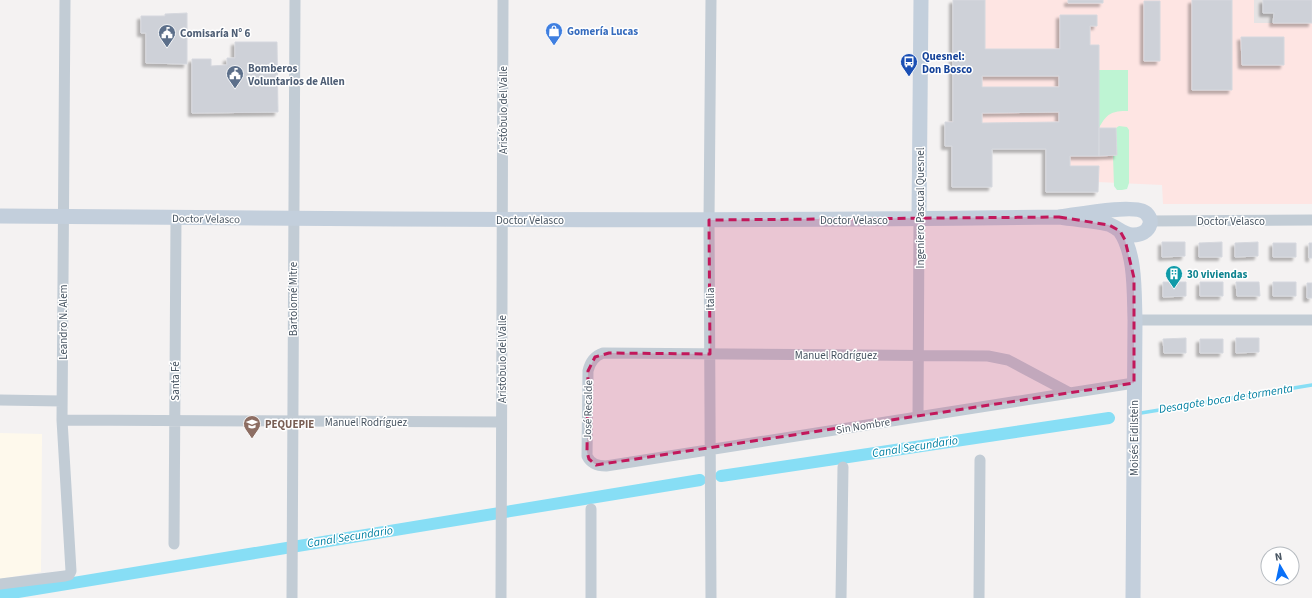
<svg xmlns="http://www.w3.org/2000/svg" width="1312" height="598" font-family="'Source Sans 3',sans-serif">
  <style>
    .commercial { fill: #fef9ec }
    .education { fill: #e5e3e4 }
    .medical { fill: #fee5e3 }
    .green { fill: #bef4d3 }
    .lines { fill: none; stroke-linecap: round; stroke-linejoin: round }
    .stream { stroke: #87def5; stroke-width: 3.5 }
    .canal { stroke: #87def5; stroke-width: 12 }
    .building { fill: #ced1d8; stroke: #d6d8de; fill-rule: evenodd; filter: url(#shadow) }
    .street { stroke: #c2ccd5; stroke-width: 11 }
    .secondary { stroke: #c3cfdc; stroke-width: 15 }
    .marked { fill: #c2185b; fill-opacity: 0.2; stroke: #c2185b; stroke-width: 3; stroke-dasharray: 8 5; stroke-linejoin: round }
    .labels { text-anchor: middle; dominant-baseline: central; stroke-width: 3; stroke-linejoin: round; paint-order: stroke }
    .shop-label { font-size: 11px; font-weight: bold; fill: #366cbe; stroke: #fff; text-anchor: start }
    .service-label { font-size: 11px; font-weight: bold; fill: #4e5e75; stroke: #fff; text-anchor: start }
    .transit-label { font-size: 11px; font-weight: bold; fill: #164399; stroke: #fff; text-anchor: start }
    .street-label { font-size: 11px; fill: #485562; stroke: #fff }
    .culture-label { font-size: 11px; font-weight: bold; fill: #0d838f; stroke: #fff; text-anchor: start }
    .education-label { font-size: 11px; font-weight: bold; fill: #785e54; stroke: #fff; text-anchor: start }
    .water-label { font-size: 12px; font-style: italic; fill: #0380a2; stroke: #fff }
  </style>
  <defs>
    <filter id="shadow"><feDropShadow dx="-3.5" dy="3.5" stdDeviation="1" flood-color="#0004"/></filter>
  </defs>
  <rect width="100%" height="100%" fill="#f4f2f2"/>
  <path class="commercial" d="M0 433 42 434 41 572 0 579Z"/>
  <path class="education" d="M1254 0H1312V23H1254Z"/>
  <path class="medical" d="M953 0H1254V23H1312V204H1163L1162 185 1098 182V192H1046V149H992V187H952V146H945V122L953 121Z"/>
  <path class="green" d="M1099 70H1128V111C1112 111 1107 113 1099 128Z
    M1119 126 1127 127 1129 130V183L1127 189 1122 190H1117L1114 186 1113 156 1117 155 1116 128Z"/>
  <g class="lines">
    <path class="stream" d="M1141 413 1312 385"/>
    <path class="canal" d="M721 476 1109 418
      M0 595 700 480"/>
  </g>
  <path class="building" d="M953 0H985V49H1060V15H1097V26H1090V45H1099V156H1070V166H1099L1098 192H1046V149H992V187H952V146H945V122H953ZM982 76H1059V87H982ZM1059 112V122L982 123V113Z
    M1068 0H1103V3H1068Z
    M1192 0H1232V90H1192Z
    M1263 0H1312V23H1273L1274 13H1263Z
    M1144 1H1160V61H1144Z
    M187 13V64L146 63V33H141V16H165V14Z
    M1241 37H1284V65H1242Z
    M235 42H277L278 112 192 113V59H211V66L227 65V58H235Z
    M1099 128H1116L1117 155 1099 156Z
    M1162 242H1185V256L1162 257Z
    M1222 242V257H1199V243Z
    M1258 242V256L1235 257V243Z
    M1273 243H1296V257H1273Z
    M1309 243H1312V258H1309Z
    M1163 282H1186V296L1163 297Z
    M1200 282H1223V296H1200Z
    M1236 282H1259L1260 296H1237Z
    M1273 282H1296V296H1273Z
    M1307 283H1312V298H1307Z
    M1186 338V353H1164L1163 339Z
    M1236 338H1259V352L1236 353Z
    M1200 339H1223V353H1200Z"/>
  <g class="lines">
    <path class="street" d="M1150 221 1312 220
      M1135 320H1312
      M1070 393 1008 360 988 356 603 353C594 356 590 362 588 371L587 456C591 464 597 466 606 466L1070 393 1134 383
      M0 400 62 401
      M918 417 919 219
      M62 420 501 422
      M174 544 176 218
      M0 584 65 576 69 575 71 571 62 420 65 0
      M292 598 295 0
      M501 598 503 0
      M591 598V509
      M711 598 709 220 711 0
      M841 598 843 467
      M979 598 980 460"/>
    <path class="secondary" d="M0 216C353 219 706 222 1059 217 1075 220 1093 220 1108 224 1117 227 1123 235 1133 235 1140 235 1148 232 1150 224 1151 220 1149 216 1146 213 1136 203 1075 215 1059 217
      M919 219 921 0
      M1120 231C1136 254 1134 293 1135 320L1133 598"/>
  </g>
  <path class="marked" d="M1059 217 1109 225 1120 231 1125 240 1134 278V383L596 465 589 459 587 452 588 371 595 357 609 353 710 354 709 220Z"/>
  <defs>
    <symbol id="shop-pin" viewBox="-11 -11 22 30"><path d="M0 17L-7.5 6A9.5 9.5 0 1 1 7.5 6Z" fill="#3f7fe0" stroke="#fff"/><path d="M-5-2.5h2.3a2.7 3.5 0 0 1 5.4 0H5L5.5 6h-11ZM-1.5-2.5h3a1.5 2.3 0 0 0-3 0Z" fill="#fff"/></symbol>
    <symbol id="civic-pin" viewBox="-11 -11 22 30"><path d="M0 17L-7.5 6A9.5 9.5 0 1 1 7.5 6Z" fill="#5c6f8a" stroke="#fff"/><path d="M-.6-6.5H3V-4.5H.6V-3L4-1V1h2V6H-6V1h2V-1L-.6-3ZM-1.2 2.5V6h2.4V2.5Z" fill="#fff"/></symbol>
    <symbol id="bus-pin" viewBox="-11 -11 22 30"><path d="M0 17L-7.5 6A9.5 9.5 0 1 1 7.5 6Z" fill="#1a4fb4" stroke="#fff"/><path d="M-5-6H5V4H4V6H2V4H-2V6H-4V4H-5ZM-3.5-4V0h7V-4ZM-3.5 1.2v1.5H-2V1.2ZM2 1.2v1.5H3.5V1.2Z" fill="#fff"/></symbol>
    <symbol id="building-pin" viewBox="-11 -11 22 30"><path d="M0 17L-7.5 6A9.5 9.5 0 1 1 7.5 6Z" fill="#0f9aa8" stroke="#fff"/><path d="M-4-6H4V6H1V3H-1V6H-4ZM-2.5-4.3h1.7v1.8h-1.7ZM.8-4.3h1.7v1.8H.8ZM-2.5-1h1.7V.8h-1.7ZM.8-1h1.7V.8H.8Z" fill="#fff"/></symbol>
    <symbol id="school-pin" viewBox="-11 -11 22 30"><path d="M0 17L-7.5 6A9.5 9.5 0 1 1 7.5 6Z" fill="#8d6e63" stroke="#fff"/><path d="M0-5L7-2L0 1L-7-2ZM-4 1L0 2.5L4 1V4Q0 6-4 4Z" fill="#fff"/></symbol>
  </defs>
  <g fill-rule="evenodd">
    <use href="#shop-pin" x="544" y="21" width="20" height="27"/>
    <use href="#civic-pin" x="157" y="23" width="20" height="27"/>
    <use href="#bus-pin" x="899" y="52" width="20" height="27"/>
    <use href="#civic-pin" x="225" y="64" width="20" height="27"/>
    <use href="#building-pin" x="1164" y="264" width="20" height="27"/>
    <use href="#school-pin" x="242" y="414" width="20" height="27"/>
  </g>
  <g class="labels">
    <g class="shop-label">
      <text x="567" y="31">Gomería Lucas</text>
    </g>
    <g class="service-label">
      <text x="180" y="33">Comisaría N° 6</text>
      <text x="248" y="68">Bomberos<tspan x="248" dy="13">Voluntarios de Allen</tspan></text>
    </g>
    <g class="transit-label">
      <text x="922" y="56">Quesnel:<tspan x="922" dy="13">Don Bosco</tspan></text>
    </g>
    <g class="street-label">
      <text transform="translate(503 110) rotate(-90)">Aristóbulo del Valle</text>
      <text transform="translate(920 208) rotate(-90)">Ingeniero Pascual Quesnel</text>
      <text transform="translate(206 219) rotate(1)">Doctor Velasco</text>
      <text x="530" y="220">Doctor Velasco</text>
      <text x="854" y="220">Doctor Velasco</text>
      <text x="1231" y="221">Doctor Velasco</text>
      <text transform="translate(293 299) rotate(-90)">Bartolomé Mitre</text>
      <text transform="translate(710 299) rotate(-90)">Italia</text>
      <text transform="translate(63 322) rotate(-90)">Leandro N. Alem</text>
      <text x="836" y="355">Manuel Rodríguez</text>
      <text transform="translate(502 359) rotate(-90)">Aristobulo del Valle</text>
      <text transform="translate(175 381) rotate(-90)">Santa Fé</text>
      <text transform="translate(588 410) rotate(-89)">José Recalde</text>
      <text x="366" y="422">Manuel Rodríguez</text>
      <text transform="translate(863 426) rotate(-9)">Sin Nombre</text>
      <text transform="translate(1134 438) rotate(-90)">Moisés Eidilstein</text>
    </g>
    <g class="culture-label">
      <text x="1187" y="274">30 viviendas</text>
    </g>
    <g class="education-label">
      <text x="265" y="424">PEQUEPIE</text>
    </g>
    <g class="water-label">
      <text transform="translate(1226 399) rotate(-9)">Desagote boca de tormenta</text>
      <text transform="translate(915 447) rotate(-9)">Canal Secundario</text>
      <text transform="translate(350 537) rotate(-9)">Canal Secundario</text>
    </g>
  </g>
  <g transform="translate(1280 566) rotate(351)"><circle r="19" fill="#ffffff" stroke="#b6bbc0"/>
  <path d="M0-3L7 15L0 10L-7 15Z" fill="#0970f8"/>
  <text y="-6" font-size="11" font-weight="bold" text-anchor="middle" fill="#485562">N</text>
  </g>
</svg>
